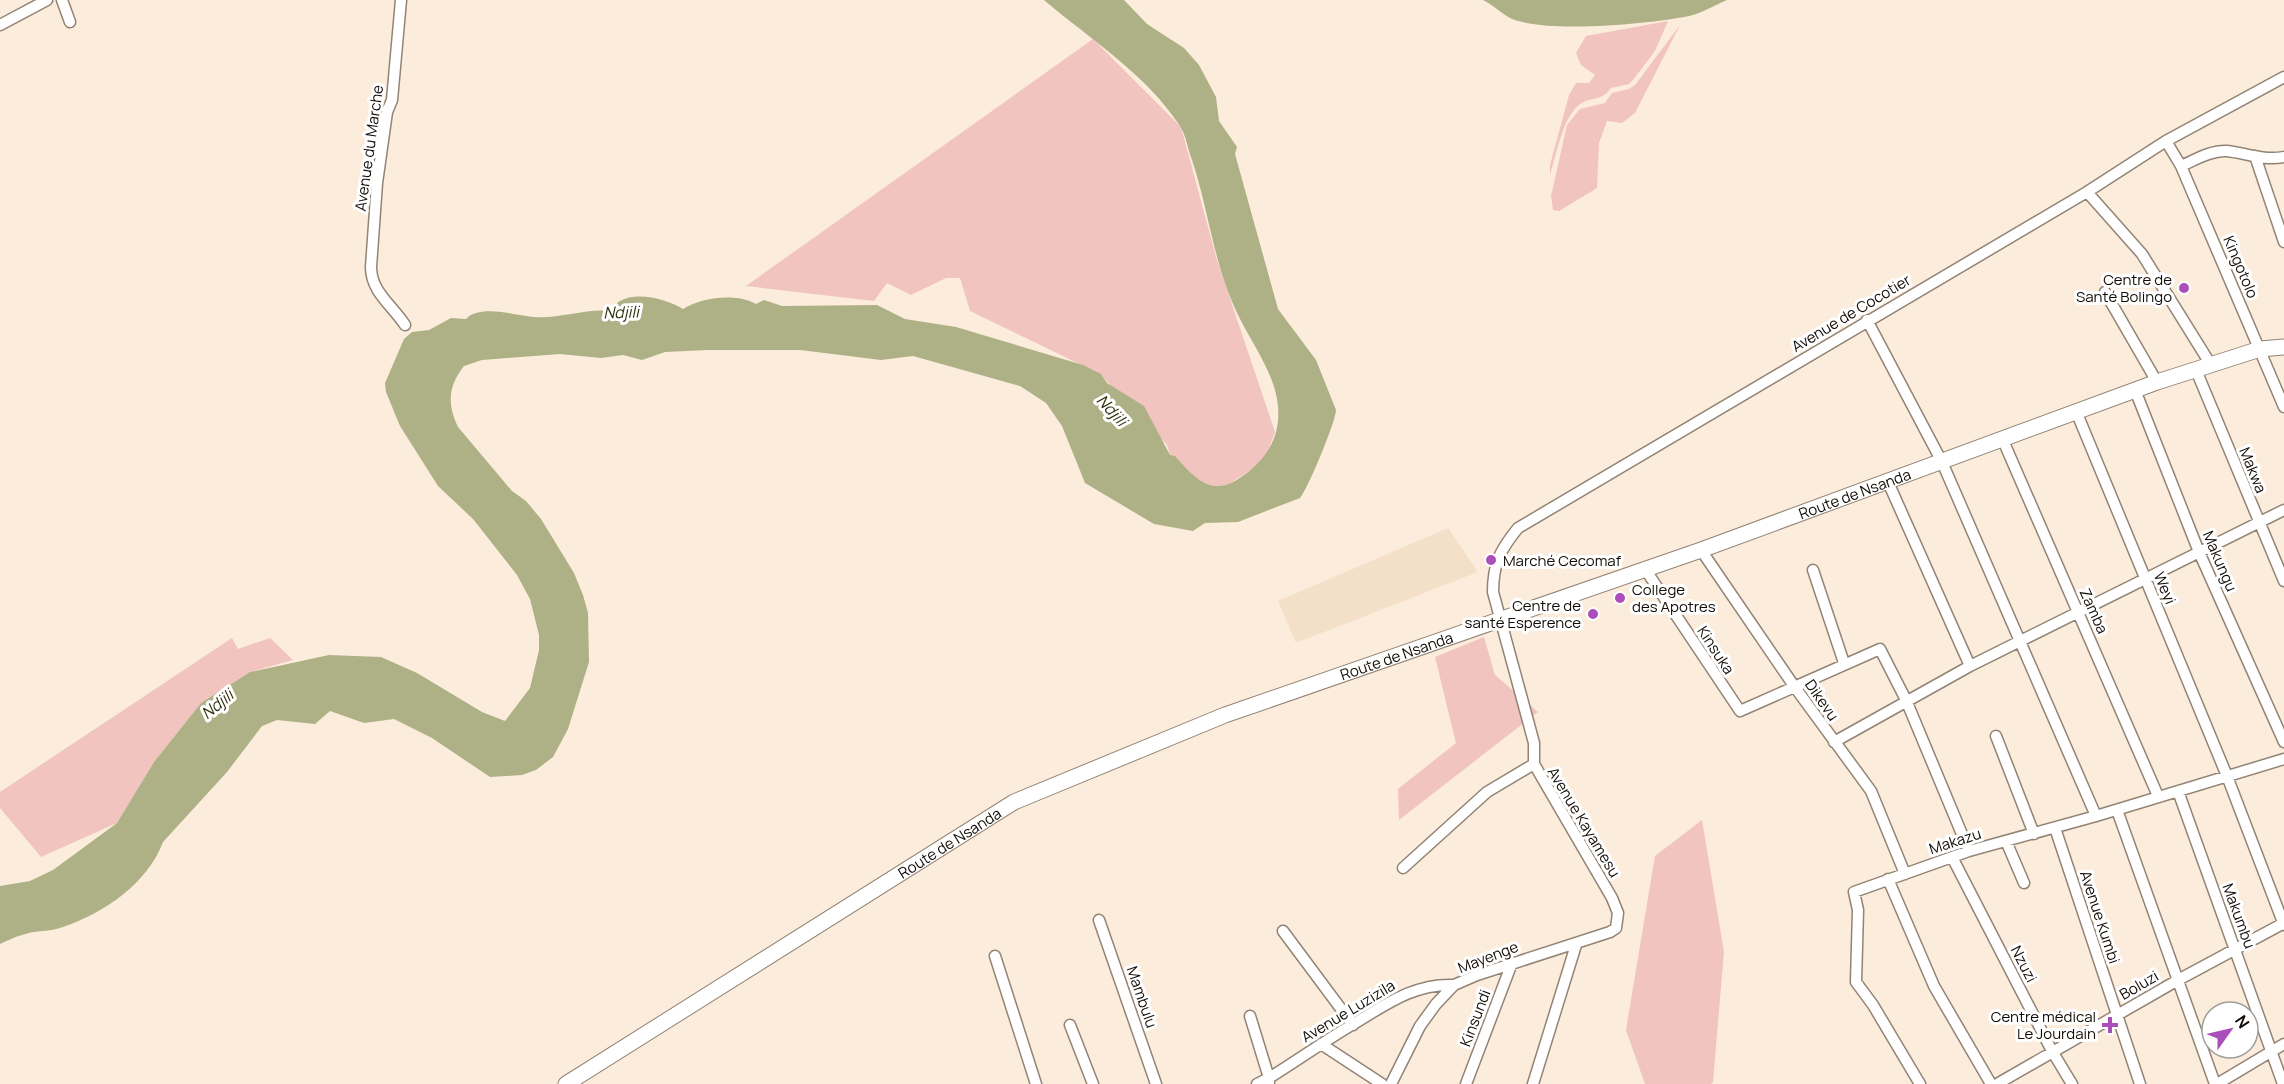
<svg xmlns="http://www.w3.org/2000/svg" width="2284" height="1084" font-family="Manrope,sans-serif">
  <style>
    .built { fill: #f4e0c9 }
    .green { fill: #f2c4bf }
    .water { fill: #aeb185 }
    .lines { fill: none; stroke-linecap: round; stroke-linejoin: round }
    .street-casing { stroke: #928475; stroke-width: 13 }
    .secondary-casing { stroke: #928475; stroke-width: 17 }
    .street { stroke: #fff; stroke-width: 10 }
    .secondary { stroke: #fff; stroke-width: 15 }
    .poi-dot { fill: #a94eba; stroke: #fff; stroke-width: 2 }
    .labels { text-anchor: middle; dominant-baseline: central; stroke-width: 6; stroke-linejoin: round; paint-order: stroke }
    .street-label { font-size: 15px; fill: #110c07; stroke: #fff }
    .poi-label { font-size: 15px; fill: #110c07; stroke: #fff; text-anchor: end }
    .water-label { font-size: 16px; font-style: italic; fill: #2f310c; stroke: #fff }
  </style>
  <rect width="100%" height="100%" fill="#fcecdb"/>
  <path class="built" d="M1448 528 1478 572 1296 643 1278 601Z"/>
  <path class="green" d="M1668 21 1655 51 1633 80 1629 84 1611 88C1600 103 1593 95 1579 105 1563 117 1556 156 1550 175V165L1569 95 1576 83H1589L1595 75 1581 65 1576 53 1586 36Z
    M1680 25 1635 113 1622 123 1607 121 1599 143 1597 188 1559 211 1553 210 1551 196 1567 125 1580 109 1605 103 1612 93 1629 89 1635 85Z
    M1093 39 1181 127 1217 260 1275 432 1266 456 1257 466 1226 486H1211L1199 481 1170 455 1167 445 1100 374 970 311 960 278H946L911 295 887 283 874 301 746 286Z
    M1484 637 1495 675 1538 712 1399 820 1398 789 1456 743 1435 657Z
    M232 638 238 649 270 638 293 660 250 672 201 703 154 762 117 823 41 857 0 808V792Z
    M1702 820 1724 952 1713 1082 1711 1084H1645L1626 1030 1655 856Z"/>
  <path class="water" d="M1044 0H1124L1147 24 1184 48 1199 65 1216 97 1219 121 1237 147 1235 154 1278 309 1316 360 1336 410C1336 421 1308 489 1300 498L1238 522 1205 523 1193 531 1154 524 1085 483 1062 426 1046 403 1020 386 913 356 881 360 800 350H707L665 352 642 360 623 355 601 358 560 354 482 360 464 366C448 386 447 404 458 427L512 491 526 501 541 519 574 573 583 595 588 613 589 662 568 729 553 757 536 770 522 775 490 777 432 738 394 719 364 723 330 711 315 724 277 720 262 726 227 772 163 842C147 884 104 913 63 927 50 932 35 930 22 935 14 937 7 941 0 944V886L30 881 53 870 117 823 154 762 201 703 250 672 329 655 381 657 417 673 482 712 505 721 530 688 539 650V635L530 599 517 575 473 519 438 486 400 426 386 392 385 383 404 339 412 332 429 330 451 318 466 319C479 304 515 315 533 317 561 319 585 308 612 311 616 307 616 303 620 301 637 291 667 299 683 309 702 297 737 293 756 304L764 300 782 306 877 305 905 319 956 327 1083 365 1101 374 1107 383 1144 406 1170 455 1175 456C1192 475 1209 496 1235 481 1262 465 1281 441 1278 407 1276 372 1246 336 1233 304 1213 258 1208 208 1192 160 1188 150 1186 135 1180 126 1145 73 1091 40 1044 0Z
    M1483 0H1727C1715 5 1702 13 1689 16 1651 24 1544 34 1510 18 1501 13 1493 5 1483 0Z"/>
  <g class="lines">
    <defs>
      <path id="street" d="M62 0 70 22
        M401 0 392 100 387 112 377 183 371 267C371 292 392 305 405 325
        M0 25 47 0
        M2166 141 2181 166 2284 407
        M2255 156 2284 242
        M2181 166C2195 160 2211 150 2227 151 2246 153 2264 161 2284 157
        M2087 192 2142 254 2211 365
        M2105 292 2157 382
        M1867 320 1942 462 2096 816
        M2196 370 2284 581
        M2135 390 2199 552 2284 742
        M2076 411 2227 776 2284 925
        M2002 438 2158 796
        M1888 482 1970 666
        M1701 550 1794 686 1871 791 1905 874
        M1645 569 1740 711 1880 649 1906 700 1969 851
        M1813 570 1844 663
        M1996 736 2034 834
        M1834 742 1970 666 2284 510
        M2178 791 2283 1084
        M2117 810 2215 1084
        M2055 828 2140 1084
        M2006 841 2024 883
        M1952 857 2052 1051 2072 1084
        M1403 868 1487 792 1534 764
        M1888 879 1934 986 1991 1084
        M1099 920 1156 1084
        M1283 931 1353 1025
        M995 956 1036 1084
        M1250 1016 1269 1078 1257 1084
        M1070 1025 1093 1084
        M1321 1044 1382 1084
        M1269 1084V1078C1296 1061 1322 1043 1350 1026 1384 1006 1413 983 1454 985
        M1391 1084 1420 1026 1436 1004 1454 985 1477 975 1610 932 1616 928 1618 913 1612 898 1534 764V743L1493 592C1493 564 1500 550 1518 528L2087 192 2166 141 2284 77
        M1466 1084 1512 963
        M1533 1084 1576 945
        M1920 1084 1873 1005 1856 982 1858 910 1854 892 1969 851 2096 816 2284 759
        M1997 1084 2178 980 2284 923
        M2217 1084 2284 1044"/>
      <g id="secondary">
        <path id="s1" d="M566 1084 1014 802 1225 715 1701 550 2157 382 2260 349 2284 347"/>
      </g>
    </defs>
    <use href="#street" class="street-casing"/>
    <use href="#secondary" class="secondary-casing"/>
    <use href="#street" class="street"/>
    <use href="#secondary" class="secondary"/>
  </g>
  <g class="poi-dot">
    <circle cx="2184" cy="288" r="6"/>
    <circle cx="1491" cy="560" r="6"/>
    <circle cx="1620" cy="598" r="6"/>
    <circle cx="1593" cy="614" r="6"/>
    <path d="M2107 1016h6v6h6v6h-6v6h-6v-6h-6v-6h6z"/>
  </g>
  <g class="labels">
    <g class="street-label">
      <text transform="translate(369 148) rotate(-82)">Avenue du Marche</text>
      <text transform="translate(2241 267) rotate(67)">Kingotolo</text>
      <text transform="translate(1851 313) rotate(-31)">Avenue de Cocotier</text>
      <text transform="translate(2253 470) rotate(68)">Makwa</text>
      <text stroke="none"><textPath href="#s1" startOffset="1425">Route de Nsanda</textPath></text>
      <text transform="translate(2220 561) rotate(67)">Makungu</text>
      <text transform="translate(2165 588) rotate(67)">Weyi</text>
      <text transform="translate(2094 611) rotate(66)">Zamba</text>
      <text transform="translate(1716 650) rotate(57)">Kinsuka</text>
      <text stroke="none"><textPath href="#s1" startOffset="939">Route de Nsanda</textPath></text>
      <text transform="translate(1822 700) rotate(55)">Dikevu</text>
      <text transform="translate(1584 822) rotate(59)">Avenue Kayamesu</text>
      <text transform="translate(1955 841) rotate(-18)">Makazu</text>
      <text stroke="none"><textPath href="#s1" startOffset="453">Route de Nsanda</textPath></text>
      <text transform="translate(2239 916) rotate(70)">Makumbu</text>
      <text transform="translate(2100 917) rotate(72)">Avenue Kumbi</text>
      <text transform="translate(1488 957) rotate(-21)">Mayenge</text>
      <text transform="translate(2024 964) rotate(63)">Nzuzi</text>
      <text transform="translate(2139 985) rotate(-30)">Boluzi</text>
      <text transform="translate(1142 997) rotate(71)">Mambulu</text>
      <text transform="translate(1348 1011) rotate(-31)">Avenue Luzizila</text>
      <text transform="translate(1475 1018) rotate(-69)">Kinsundi</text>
    </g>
    <g class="poi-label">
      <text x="2172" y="279">Centre de<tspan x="2172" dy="17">Santé Bolingo</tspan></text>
      <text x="1503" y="560" text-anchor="start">Marché Cecomaf</text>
      <text x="1632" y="589" text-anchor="start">College<tspan x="1632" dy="17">des Apotres</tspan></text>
      <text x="1581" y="605">Centre de<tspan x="1581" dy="17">santé Esperence</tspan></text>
      <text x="2096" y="1016">Centre médical<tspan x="2096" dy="17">Le Jourdain</tspan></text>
    </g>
    <g class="water-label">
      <text transform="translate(621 312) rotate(-2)">Ndjili</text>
      <text transform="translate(1112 410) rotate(47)">Ndjili</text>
      <text transform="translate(217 704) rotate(-39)">Ndjili</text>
    </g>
  </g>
  <g transform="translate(2230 1030) rotate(56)"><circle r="28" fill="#ffffff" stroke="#a09e9c" stroke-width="1.5"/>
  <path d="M0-4.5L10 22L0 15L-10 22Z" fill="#a94eba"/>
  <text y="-9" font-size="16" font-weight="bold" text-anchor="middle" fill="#110c07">N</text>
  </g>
</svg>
